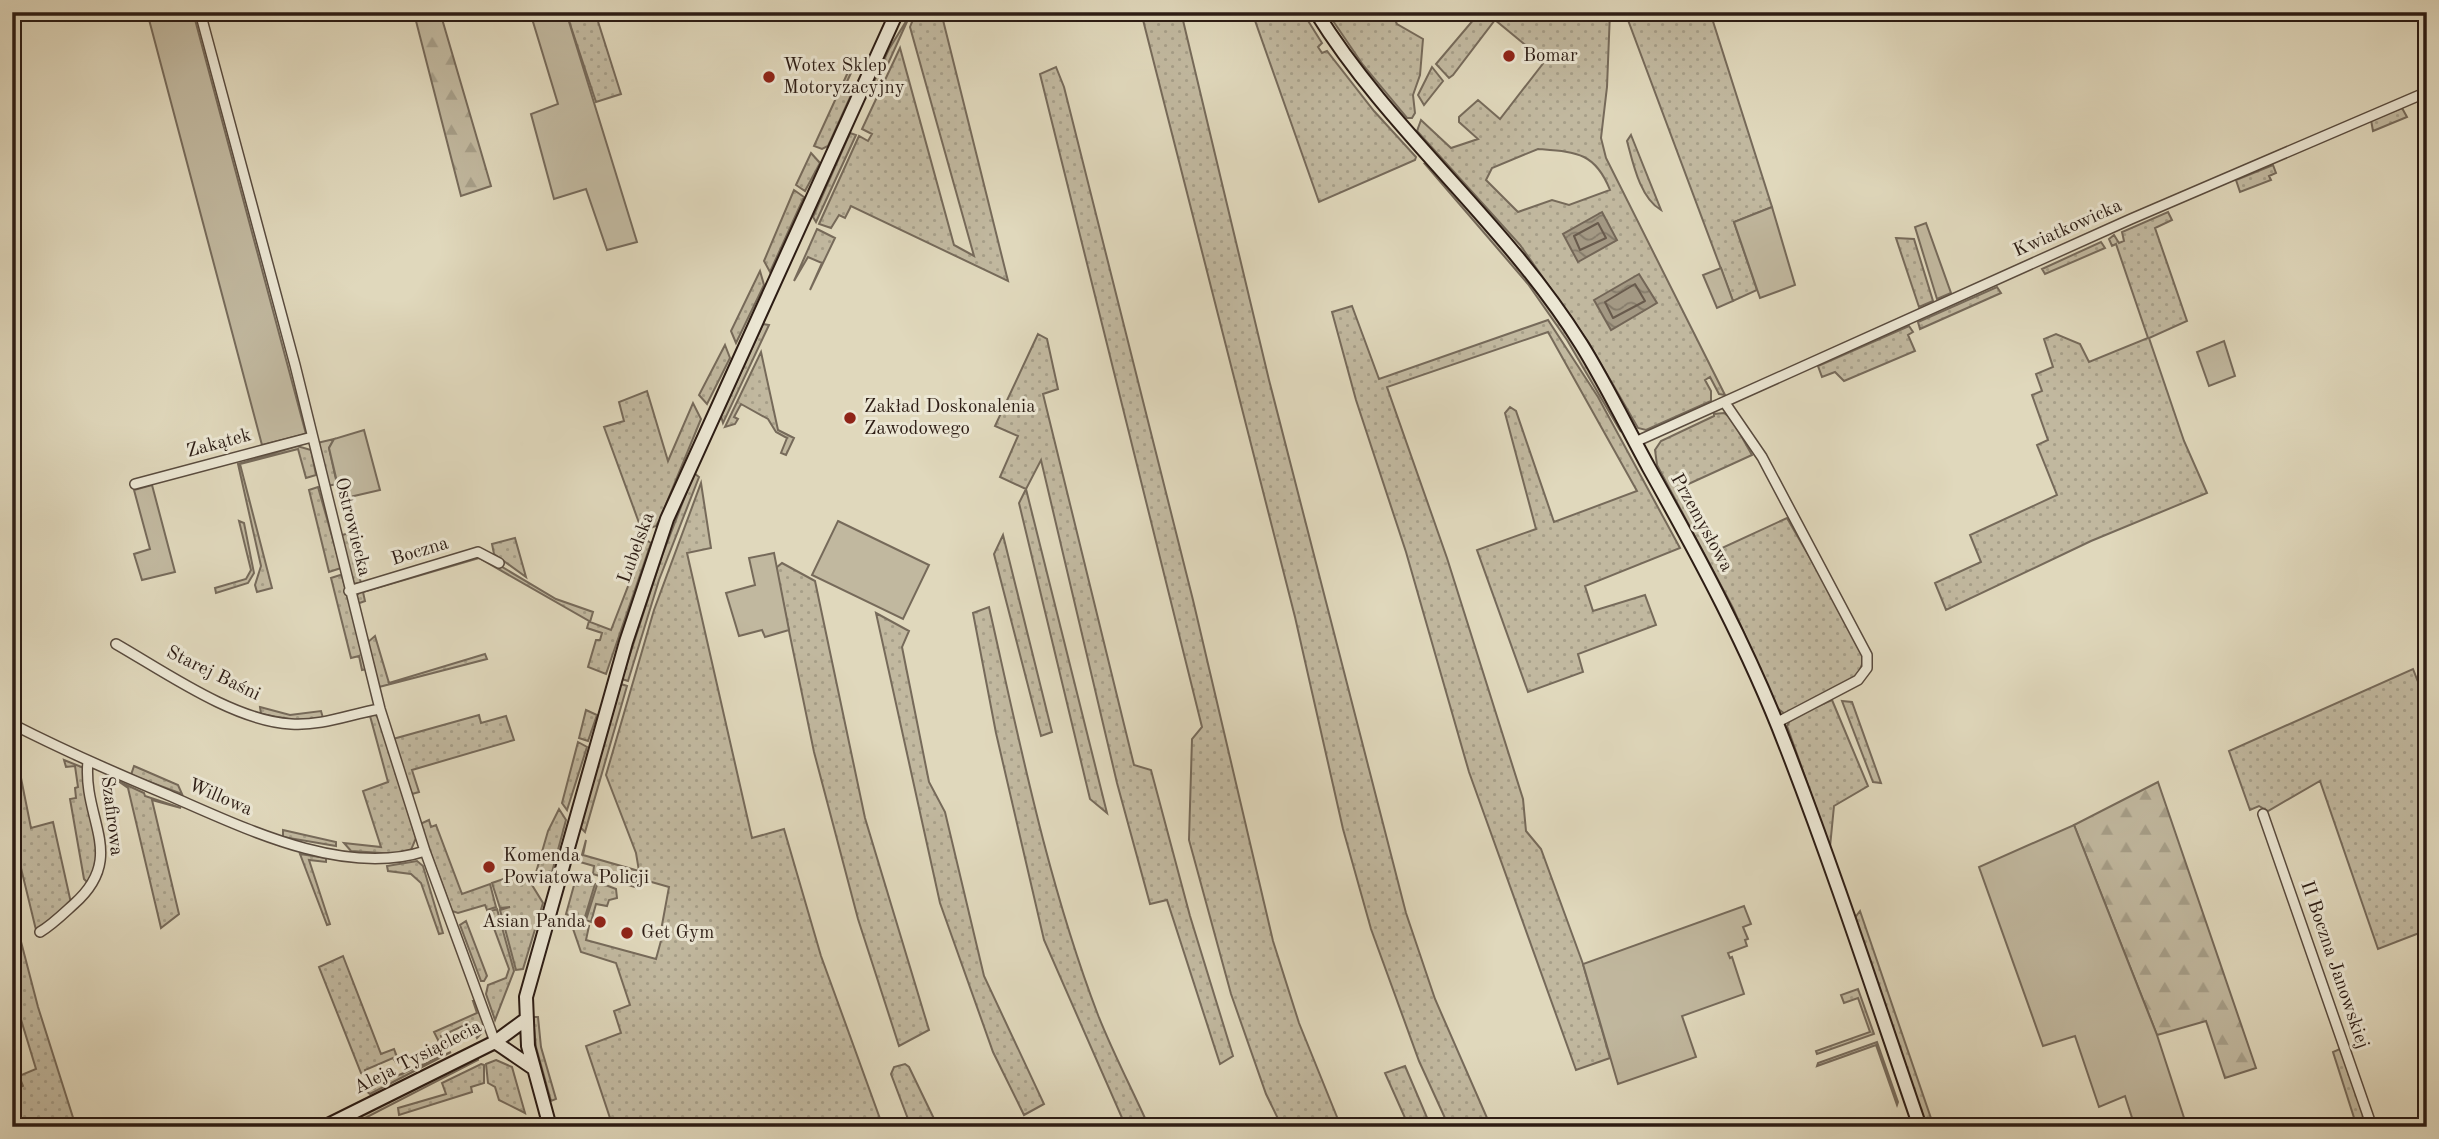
<svg xmlns="http://www.w3.org/2000/svg" width="2439" height="1139" font-family="'Old Standard TT',serif">
  <style>
    .grass { fill: url(#grass-dots); stroke: #766a5a; stroke-width: 2; fill-rule: evenodd }
    .forest { fill: url(#forest-firs); stroke: #766a5a; stroke-width: 2 }
    .garden { fill: #c1b89f; stroke: #766a5a; stroke-width: 2 }
    .water { fill: url(#water-waves); stroke: #736657; stroke-width: 2 }
    .lines { fill: none; stroke-linecap: round; stroke-linejoin: round }
    .shore { stroke: #685a4c; stroke-width: 2 }
    .street-casing { stroke: #594b3e; stroke-width: 12 }
    .secondary-casing { stroke: #2c1c14; stroke-width: 16 }
    .street { stroke: #ebe6d3; stroke-width: 9 }
    .secondary { stroke: #ebe6d3; stroke-width: 12 }
    .poi-dot { fill: #8f2418; stroke: #ebe6d3; stroke-width: 2.5 }
    .labels { text-anchor: middle; dominant-baseline: central; stroke-width: 6; stroke-linejoin: round; paint-order: stroke }
    .poi-label { font-size: 19px; fill: #2c1c14; stroke: #ebe6d3; text-anchor: start }
    .street-label { font-size: 19px; fill: #2c1c14; stroke: #ebe6d3 }
  </style>
  <defs>
    <pattern id="grass-dots" width="8" height="8" patternUnits="userSpaceOnUse" patternTransform="scale(1.75)"><rect width="8" height="8" fill="#c1b89f"/><path d="M2 2h.1M6 6h.1" fill="none" stroke="#a69e88" stroke-width="1.8" stroke-linecap="round"/></pattern>
    <pattern id="forest-firs" width="22" height="20" patternUnits="userSpaceOnUse" patternTransform="scale(1.75)"><rect width="22" height="20" fill="#c1b89f"/><path d="M5 1l3.5 6h-7zM16 11l3.5 6h-7z" fill="#a69e88"/></pattern>
    <pattern id="water-waves" width="16" height="10" patternUnits="userSpaceOnUse" patternTransform="scale(1.75)"><rect width="16" height="10" fill="#a39883"/><path d="M0 5q4-4 8 0t8 0" fill="none" stroke="#857b6a"/></pattern>
  </defs>
  <rect width="100%" height="100%" fill="#e0d8bc"/>
  <filter id="stains"><feTurbulence type="fractalNoise" baseFrequency=".00286" numOctaves="4"/><feColorMatrix values="0 0 0 0 .2 0 0 0 0 .09 0 0 0 0 .02 0 0 0 .5 -.17"/></filter>
  <radialGradient id="worn" r=".72"><stop offset=".6" stop-color="#630" stop-opacity="0"/><stop offset="1" stop-color="#630" stop-opacity=".3"/></radialGradient>
  <path class="grass" d="M566 12H595L621 94 596 102Z
    M916 12H941L1008 281 851 206 845 218 839 215 831 228 819 224 859 136 868 141 872 134 862 129 900 48 954 245 974 256 910 27Z
    M1141 12H1181L1269 380 1406 913 1435 999 1491 1127H1449L1419 1061 1371 929 1343 829 1295 617Z
    M1252 12 1305 16 1322 43 1318 47 1322 53 1327 51 1374 111 1416 157 1415 160 1319 202Z
    M1327 12H1391L1397 24 1423 39 1420 75 1413 95 1415 113 1412 118H1407L1363 65Z
    M1480 12H1610L1607 87 1601 138 1606 158 1725 395 1719 394 1710 377 1705 380 1711 391V401L1646 430 1638 428 1589 343 1520 245 1417 131 1421 120 1451 148 1478 139 1459 122V117L1478 100 1500 119 1545 61 1495 20 1453 75 1449 78 1436 64ZM1538 149C1576 152 1595 152 1610 190L1569 205 1552 200 1518 212 1486 180 1492 168Z
    M1625 12H1710L1772 207 1734 222 1757 290 1733 301Z
    M910 15 873 97 868 95 889 49Z
    M1056 67 1064 87 1193 600 1273 941 1299 1023 1341 1127H1282L1266 1094 1231 994 1189 840 1192 739 1202 727 1040 74Z
    M1432 67 1443 81 1424 105 1418 95Z
    M848 72 851 73 844 88 852 93 828 146 822 149 814 146Z
    M2402 108 2407 117 2373 131 2371 120Z
    M850 133 856 135 816 222 813 217Z
    M1631 135 1661 210C1640 198 1633 163 1627 141Z
    M811 153 820 163 805 191 796 185Z
    M1425 164H1428C1501 244 1579 330 1621 432L1567 340 1528 284Z
    M2273 165 2276 173 2269 176 2271 180 2240 192 2236 180Z
    M794 190 804 197 770 272 764 261Z
    M2168 212 2172 220 2155 228 2187 321 2149 338 2184 441 2207 493 2091 541 1946 610 1935 583 1981 562 1970 535 2057 495 2037 445 2048 440 2032 395 2042 391 2036 374 2053 367 2044 339 2056 334 2080 344 2089 362 2148 338 2116 244 2112 246 2109 239 2114 235 2119 243 2124 241 2122 232Z
    M817 229 835 238 810 290 822 263 808 257 794 281Z
    M1896 238 1914 239 1933 301 1919 307Z
    M2101 242 2105 248 2045 274 2042 269Z
    M760 271 764 285 736 343 731 331Z
    M1997 287 2001 293 1920 329 1918 322Z
    M1352 306 1379 379 1548 320 1598 397 1680 548 1585 586 1593 611 1645 595 1656 625 1578 654 1583 672 1528 692 1477 550 1536 529 1505 413 1510 407 1516 411 1554 522 1637 491 1548 332 1387 387 1447 558 1523 799 1526 831 1541 849 1583 964 1610 1058 1576 1070 1469 772 1406 552 1356 400 1332 312Z
    M763 324 769 325 723 423 721 416Z
    M1909 326 1913 332 1908 335 1915 351 1844 381 1835 372 1822 377 1818 366Z
    M1038 334 1047 339 1058 389 1043 394 1134 765 1151 770 1190 916 1233 1056 1220 1064 1167 900 1150 904 1117 783 1041 460 1026 489 1107 813 1090 799 1019 503 1026 489 1000 477 1018 436 995 426Z
    M725 345 730 358 707 404 699 395Z
    M761 352 778 430 794 438 786 455 781 453 787 438 776 432 768 419 741 404 734 417 738 419 735 424 725 427Z
    M647 391 668 461 693 403 701 419 660 519 656 526 642 531 604 427 624 421 619 402Z
    M1724 413 1731 418 1752 455 1684 486 1715 542 1720 549 1787 518 1858 641 1864 659 1857 677 1785 714 1777 708 1733 608 1657 465 1655 450 1661 441 1714 416V414Z
    M334 439 329 448 337 484 327 486 317 443Z
    M297 446 311 450 316 475 306 478 298 449 240 464 272 588 257 592 255 585 261 566 238 464Z
    M694 473 699 477 659 580 628 681 622 679 662 556Z
    M701 483 711 548 687 553 752 838 784 829 821 956 883 1127H613L586 1046 621 1033 614 1011 630 1005 616 963 581 952 570 920 589 926 586 940 656 959 665 926 662 925 669 887 641 879 638 888 593 874 594 866 580 862 586 840 583 855 639 871 636 853 606 775 654 610Z
    M318 487 341 568 329 572 309 490Z
    M239 521 244 523 254 573 248 583 216 593 215 588 246 579 251 570Z
    M349 533 361 583 351 584 339 536Z
    M1003 535 1052 732 1041 736 994 554Z
    M515 538 526 577 494 554 492 544Z
    M646 540 651 543 606 674 588 667 596 640H600L602 633 587 628 589 621 479 558 363 592 365 601 357 604 355 597 362 590 477 555 487 558 556 599 593 612 590 622 611 630Z
    M782 563 815 581 865 818 929 1030 899 1046 858 919 814 752 776 568Z
    M340 575 342 576 367 669 362 670 359 656 351 658 331 578Z
    M989 607C1020 744 1048 884 1098 1015 1113 1053 1132 1089 1149 1127H1126L1044 940 996 733 973 613Z
    M876 613 909 631 902 647 929 782 945 812 984 976 1044 1104 1024 1115 993 1052 940 903Z
    M375 636 389 683 485 654 487 659 379 687 368 642Z
    M2413 669 2427 705V930L2378 949 2320 781 2268 811 2259 806 2250 810 2229 751Z
    M621 684 627 686 585 832 580 827Z
    M1832 700 1868 786 1834 806 1830 847 1787 726 1791 718Z
    M1842 701 1852 702 1881 783 1873 782Z
    M260 707 290 715 321 711 323 718 294 720 261 714Z
    M586 710 597 715 588 741 579 738Z
    M374 714 379 718 416 838 411 850 397 854 351 851 344 843 381 847 363 791 388 782 370 716 351 719Z
    M479 715 481 723 506 716 514 740 412 770 419 792 412 794 393 739Z
    M12 733 31 828 53 822 71 903 36 930 12 831Z
    M578 742 587 747 567 810 562 803Z
    M64 760 84 768 98 860 88 883 84 879 70 799 76 798 75 788 78 787 75 766 66 767Z
    M134 766 178 785 182 794 131 775Z
    M118 781 144 793 145 796 181 808 152 800 179 914 161 928 128 788Z
    M559 809 566 820 551 876 540 881 535 876 548 831Z
    M429 820 431 827 436 825 462 894 490 884 496 907 487 910 485 905 458 913 452 911 420 824Z
    M283 830 336 842V846L283 837Z
    M300 854 326 858V862L309 860 330 924 327 925Z
    M417 861 423 866 443 933 439 934 421 883 411 874 388 871 387 866Z
    M524 872 543 903 523 969 516 970 500 910 510 907 500 908 492 883Z
    M576 878 595 884 584 920 566 914Z
    M603 884 616 889 617 898 609 900 607 906 596 904 591 922 586 920 597 885Z
    M12 907 38 1007 76 1127H14L12 1090 23 1086 19 1076 36 1069 12 990Z
    M497 909 514 971 495 1020 486 994 488 985 506 978 509 969 488 912Z
    M1860 911 1934 1127H1927L1854 919Z
    M466 921 487 976 484 981H481L460 925Z
    M343 956 381 1054 394 1049 399 1062 397 1064 393 1058 365 1070 367 1077 361 1073 319 967Z
    M1858 989 1874 1034 1817 1054 1816 1051 1870 1032 1858 998 1844 1003 1841 995Z
    M473 1001H476L486 1028 477 1038 469 1023 441 1036 444 1044 439 1042 434 1032 477 1013Z
    M533 1017H538L541 1047 556 1099 551 1101 536 1047Z
    M1877 1042 1898 1102 1897 1105 1876 1045 1817 1066 1818 1063Z
    M2342 1048 2369 1127H2357L2333 1052Z
    M451 1052 370 1094 365 1090Z
    M478 1057V1060L363 1119 355 1127H350L349 1120Z
    M496 1060 512 1067 525 1113 499 1100 495 1087 488 1083 486 1064Z
    M481 1064 484 1065V1083L471 1087 472 1092 399 1115 398 1108 446 1094 442 1083Z
    M905 1064 909 1067 938 1127H911L891 1074 894 1067Z
    M1405 1066 1431 1127H1409L1385 1073Z"/>
  <path class="forest" d="M430 12H440L491 186 461 196 416 21Z
    M2158 782 2256 1068 2225 1078 2206 1021 2157 1035 2074 825Z"/>
  <path class="garden" d="M147 12H193L306 434 262 445Z
    M530 12H566L637 242 607 250 586 189 554 199 531 114 558 104Z
    M1772 207 1795 285 1760 298 1734 222Z
    M1926 223 1951 293 1937 299 1915 227Z
    M1721 268 1733 301 1717 308 1703 275Z
    M2224 341 2235 376 2209 386 2197 352Z
    M364 430 380 490 341 499 329 448 334 439Z
    M152 485 175 572 142 580 134 554 150 549 134 490Z
    M838 521 929 565 903 619 812 575Z
    M774 553 789 630 765 637 762 630 739 636 726 593 755 585 749 558Z
    M2074 825 2157 1035 2187 1127H2135L2125 1096 2099 1107 2075 1036 2043 1046 1979 867Z
    M1744 906 1751 924 1743 927 1748 939 1745 940 1747 946 1728 953 1730 958 1732 957 1744 994 1682 1016 1696 1057 1618 1084 1583 964Z"/>
  <path class="water" d="M1602 212 1617 240 1578 262 1563 234Z
    M1639 274 1657 303 1611 330 1594 300Z"/>
  <g class="lines">
    <path class="shore" d="M1598 223 1606 238 1580 250 1574 236Z
      M1635 284 1645 301 1613 318 1605 302Z"/>
    <defs>
      <path id="street" d="M200 12 295 365 380 709 425 851 495 1042
        M1725 403 1762 457 1867 655V668L1858 680 1776 723
        M1635 442 2131 219 2427 92
        M135 484 312 437
        M349 591 478 552 499 563
        M116 644C165 672 234 721 291 724 323 726 350 714 380 709
        M12 724C63 750 115 773 168 795 242 827 344 878 425 851
        M2263 814 2372 1127
        M40 932C52 925 63 914 74 904 128 856 82 820 88 761"/>
      <path id="secondary" d="M1316 12C1391 133 1504 221 1581 344 1606 384 1626 426 1649 468 1699 557 1748 648 1785 744 1834 870 1876 999 1920 1127
        M495 1042 533 1068
        M324 1127 495 1042 525 1020
        M550 1127 528 1046 526 997 626 642 667 519 897 12"/>
    </defs>
    <use href="#street" class="street-casing"/>
    <use href="#secondary" class="secondary-casing"/>
    <use href="#street" class="street"/>
    <use href="#secondary" class="secondary"/>
  </g>
  <g class="poi-dot">
    <circle cx="1509" cy="56" r="7"/>
    <circle cx="769" cy="77" r="7"/>
    <circle cx="850" cy="418" r="7"/>
    <circle cx="489" cy="867" r="7"/>
    <circle cx="600" cy="922" r="7"/>
    <circle cx="627" cy="933" r="7"/>
  </g>
  <g class="labels">
    <g class="poi-label">
      <text x="1523" y="56">Bomar</text>
      <text x="783" y="66">Wotex Sklep<tspan x="783" dy="22">Motoryzacyjny</tspan></text>
      <text x="864" y="407">Zakład Doskonalenia<tspan x="864" dy="22">Zawodowego</tspan></text>
      <text x="503" y="856">Komenda<tspan x="503" dy="22">Powiatowa Policji</tspan></text>
      <text x="586" y="922" text-anchor="end">Asian Panda</text>
      <text x="641" y="933">Get Gym</text>
    </g>
    <g class="street-label">
      <text transform="translate(2068 229) rotate(-24)">Kwiatkowicka</text>
      <text transform="translate(219 444) rotate(-15)">Zakątek</text>
      <text transform="translate(1701 523) rotate(61)">Przemysłowa</text>
      <text transform="translate(352 527) rotate(76)">Ostrowiecka</text>
      <text transform="translate(637 548) rotate(-70)">Lubelska</text>
      <text transform="translate(420 552) rotate(-17)">Boczna</text>
      <text transform="translate(213 674) rotate(26)">Starej Baśni</text>
      <text transform="translate(220 798) rotate(23)">Willowa</text>
      <text transform="translate(111 816) rotate(83)">Szafirowa</text>
      <text transform="translate(2334 965) rotate(71)">II Boczna Janowskiej</text>
      <text transform="translate(418 1058) rotate(-27)">Aleja Tysiąclecia</text>
    </g>
  </g>
  <rect width="2439" height="1139" fill="none" stroke="#e0d8bc" stroke-width="42"/>
  <rect x="14" y="14" width="2411" height="1111" fill="none" stroke="#2c1c14" stroke-width="3.5"/>
  <rect x="21" y="21" width="2397" height="1097" fill="none" stroke="#2c1c14" stroke-width="2"/>
  <rect width="100%" height="100%" filter="url(#stains)"/>
  <rect width="100%" height="100%" fill="url(#worn)"/>
</svg>
